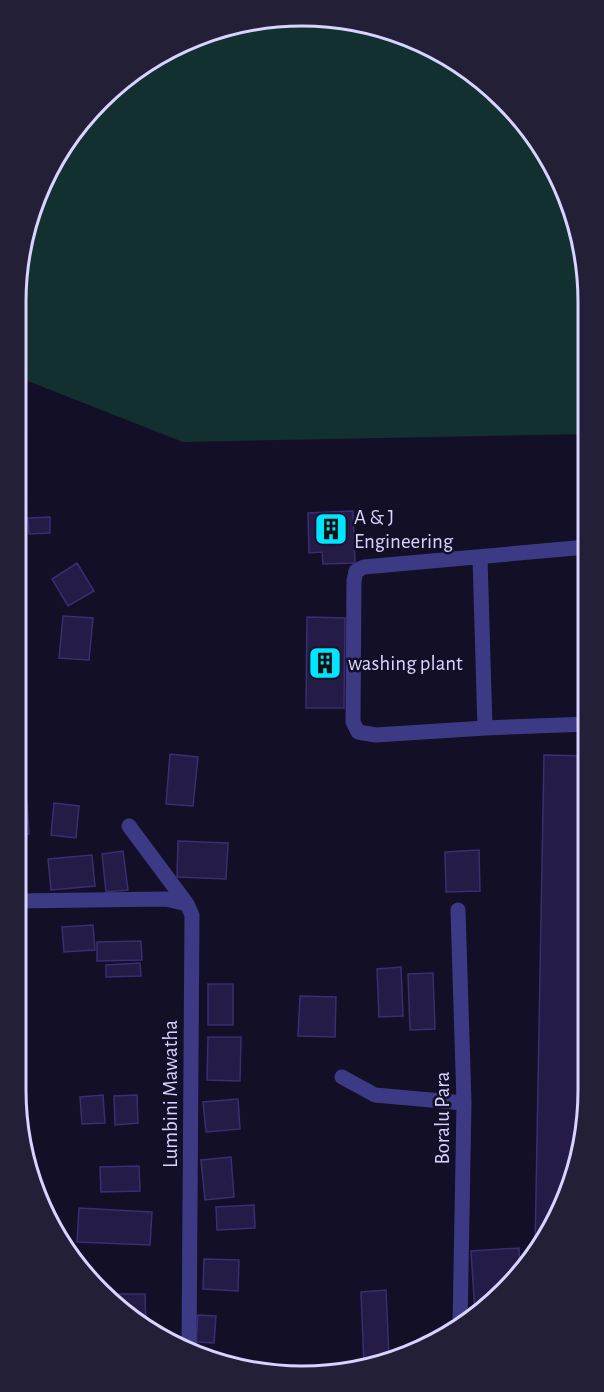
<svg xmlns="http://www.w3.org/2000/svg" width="604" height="1392" font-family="'Alegreya Sans',sans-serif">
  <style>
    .green { fill: #12302f }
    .building { fill: #241b47; stroke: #3b2d73; stroke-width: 1.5 }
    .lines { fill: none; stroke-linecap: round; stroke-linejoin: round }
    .minor { stroke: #3d3a85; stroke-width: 15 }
    .labels { text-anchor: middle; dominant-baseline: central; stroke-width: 5; stroke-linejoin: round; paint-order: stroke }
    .poi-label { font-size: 21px; fill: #d9d4ff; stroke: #130f26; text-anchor: start }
    .street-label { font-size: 21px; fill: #d9d4ff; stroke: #130f26 }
    .rim { fill: none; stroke: #d9d4ff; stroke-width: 3 }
  </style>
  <rect width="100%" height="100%" fill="#130f26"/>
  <path class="green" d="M284 16 395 30 462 64 529 127 567 192 586 264 587 434 183 442 15 376V302L30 209 86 113 175 44Z"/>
  <path class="building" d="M353 511 355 563 323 564 322 552 309 553 308 513Z
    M50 517V533L29 534 28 518Z
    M77 563 94 591 68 606 52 579Z
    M15 581H17L15 616Z
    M63 616 93 618 89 660 59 658Z
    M307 617 345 618 344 708H306Z
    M21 637 23 672H15V638Z
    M170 754 198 757 193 806 166 804Z
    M544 755 588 756 589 1090 574 1183 535 1249Z
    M15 802H27L29 834H15Z
    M54 803 79 806 76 838 51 835Z
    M178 841 228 843 226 879 177 877Z
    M479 850 480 891 446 892 445 852Z
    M123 851 128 890 106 892 102 854Z
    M92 855 95 886 51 890 48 859Z
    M22 856 25 890 15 891V857Z
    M93 925 95 950 64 952 62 927Z
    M141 941 142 960 97 961V942Z
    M140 963 141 976 106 977V965Z
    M401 967 403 1016 379 1017 377 969Z
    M433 973 435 1029 410 1030 408 974Z
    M208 984H233V1025H208Z
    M300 996 336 997 335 1037 298 1036Z
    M15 997 17 1024H15Z
    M208 1037H241L240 1081 207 1080Z
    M19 1044 22 1062 15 1064V1045Z
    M103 1095 105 1123 82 1124 80 1097Z
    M137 1095 138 1123 115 1125 114 1096Z
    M238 1099 240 1129 206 1132 203 1102Z
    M231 1157 234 1197 205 1200 201 1160Z
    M139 1166 140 1191 101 1192 100 1167Z
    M254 1205 255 1228 217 1230 216 1207Z
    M79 1208 152 1212 150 1245 77 1242Z
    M519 1248 520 1275 518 1279 475 1314 471 1251Z
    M204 1259 239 1260 238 1291 203 1289Z
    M386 1290 389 1358 364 1366 361 1292Z
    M113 1294H145L146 1328 113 1301Z
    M198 1315 216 1316 214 1343 196 1342Z"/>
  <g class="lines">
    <path class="minor" d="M587 547 364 567 356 571 354 581 353 722 358 732 376 735 485 728 588 724
      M480 558 485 728
      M129 826 187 904
      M15 901 166 899 187 904 192 915 189 1350
      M458 910 464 1103 460 1327
      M342 1077 375 1095 464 1103"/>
  </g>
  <defs>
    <symbol id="building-square" viewBox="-11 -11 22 22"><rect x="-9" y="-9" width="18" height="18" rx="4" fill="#00e5ff" stroke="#130f26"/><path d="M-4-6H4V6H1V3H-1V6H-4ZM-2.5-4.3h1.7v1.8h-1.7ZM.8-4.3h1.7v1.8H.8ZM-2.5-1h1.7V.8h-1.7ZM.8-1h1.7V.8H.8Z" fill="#111"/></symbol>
  </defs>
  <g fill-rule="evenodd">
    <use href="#building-square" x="312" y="510" width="38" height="38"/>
    <use href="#building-square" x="306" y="644" width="38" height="38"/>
  </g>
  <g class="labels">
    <g class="poi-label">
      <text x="354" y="517">A &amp; J<tspan x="354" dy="24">Engineering</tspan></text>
      <text x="348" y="663">washing plant</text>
    </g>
    <g class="street-label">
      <text transform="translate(170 1094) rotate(-90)">Lumbini Mawatha</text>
      <text transform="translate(442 1118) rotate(-90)">Boralu Para</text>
    </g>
  </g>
  <path d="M0 0H604V1392H0ZM302 26H302A276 276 0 0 1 578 302V1090A276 276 0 0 1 302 1366H302A276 276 0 0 1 26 1090V302A276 276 0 0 1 302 26Z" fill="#231f37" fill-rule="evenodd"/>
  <path class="rim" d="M302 26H302A276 276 0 0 1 578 302V1090A276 276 0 0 1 302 1366H302A276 276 0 0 1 26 1090V302A276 276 0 0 1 302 26Z"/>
</svg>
